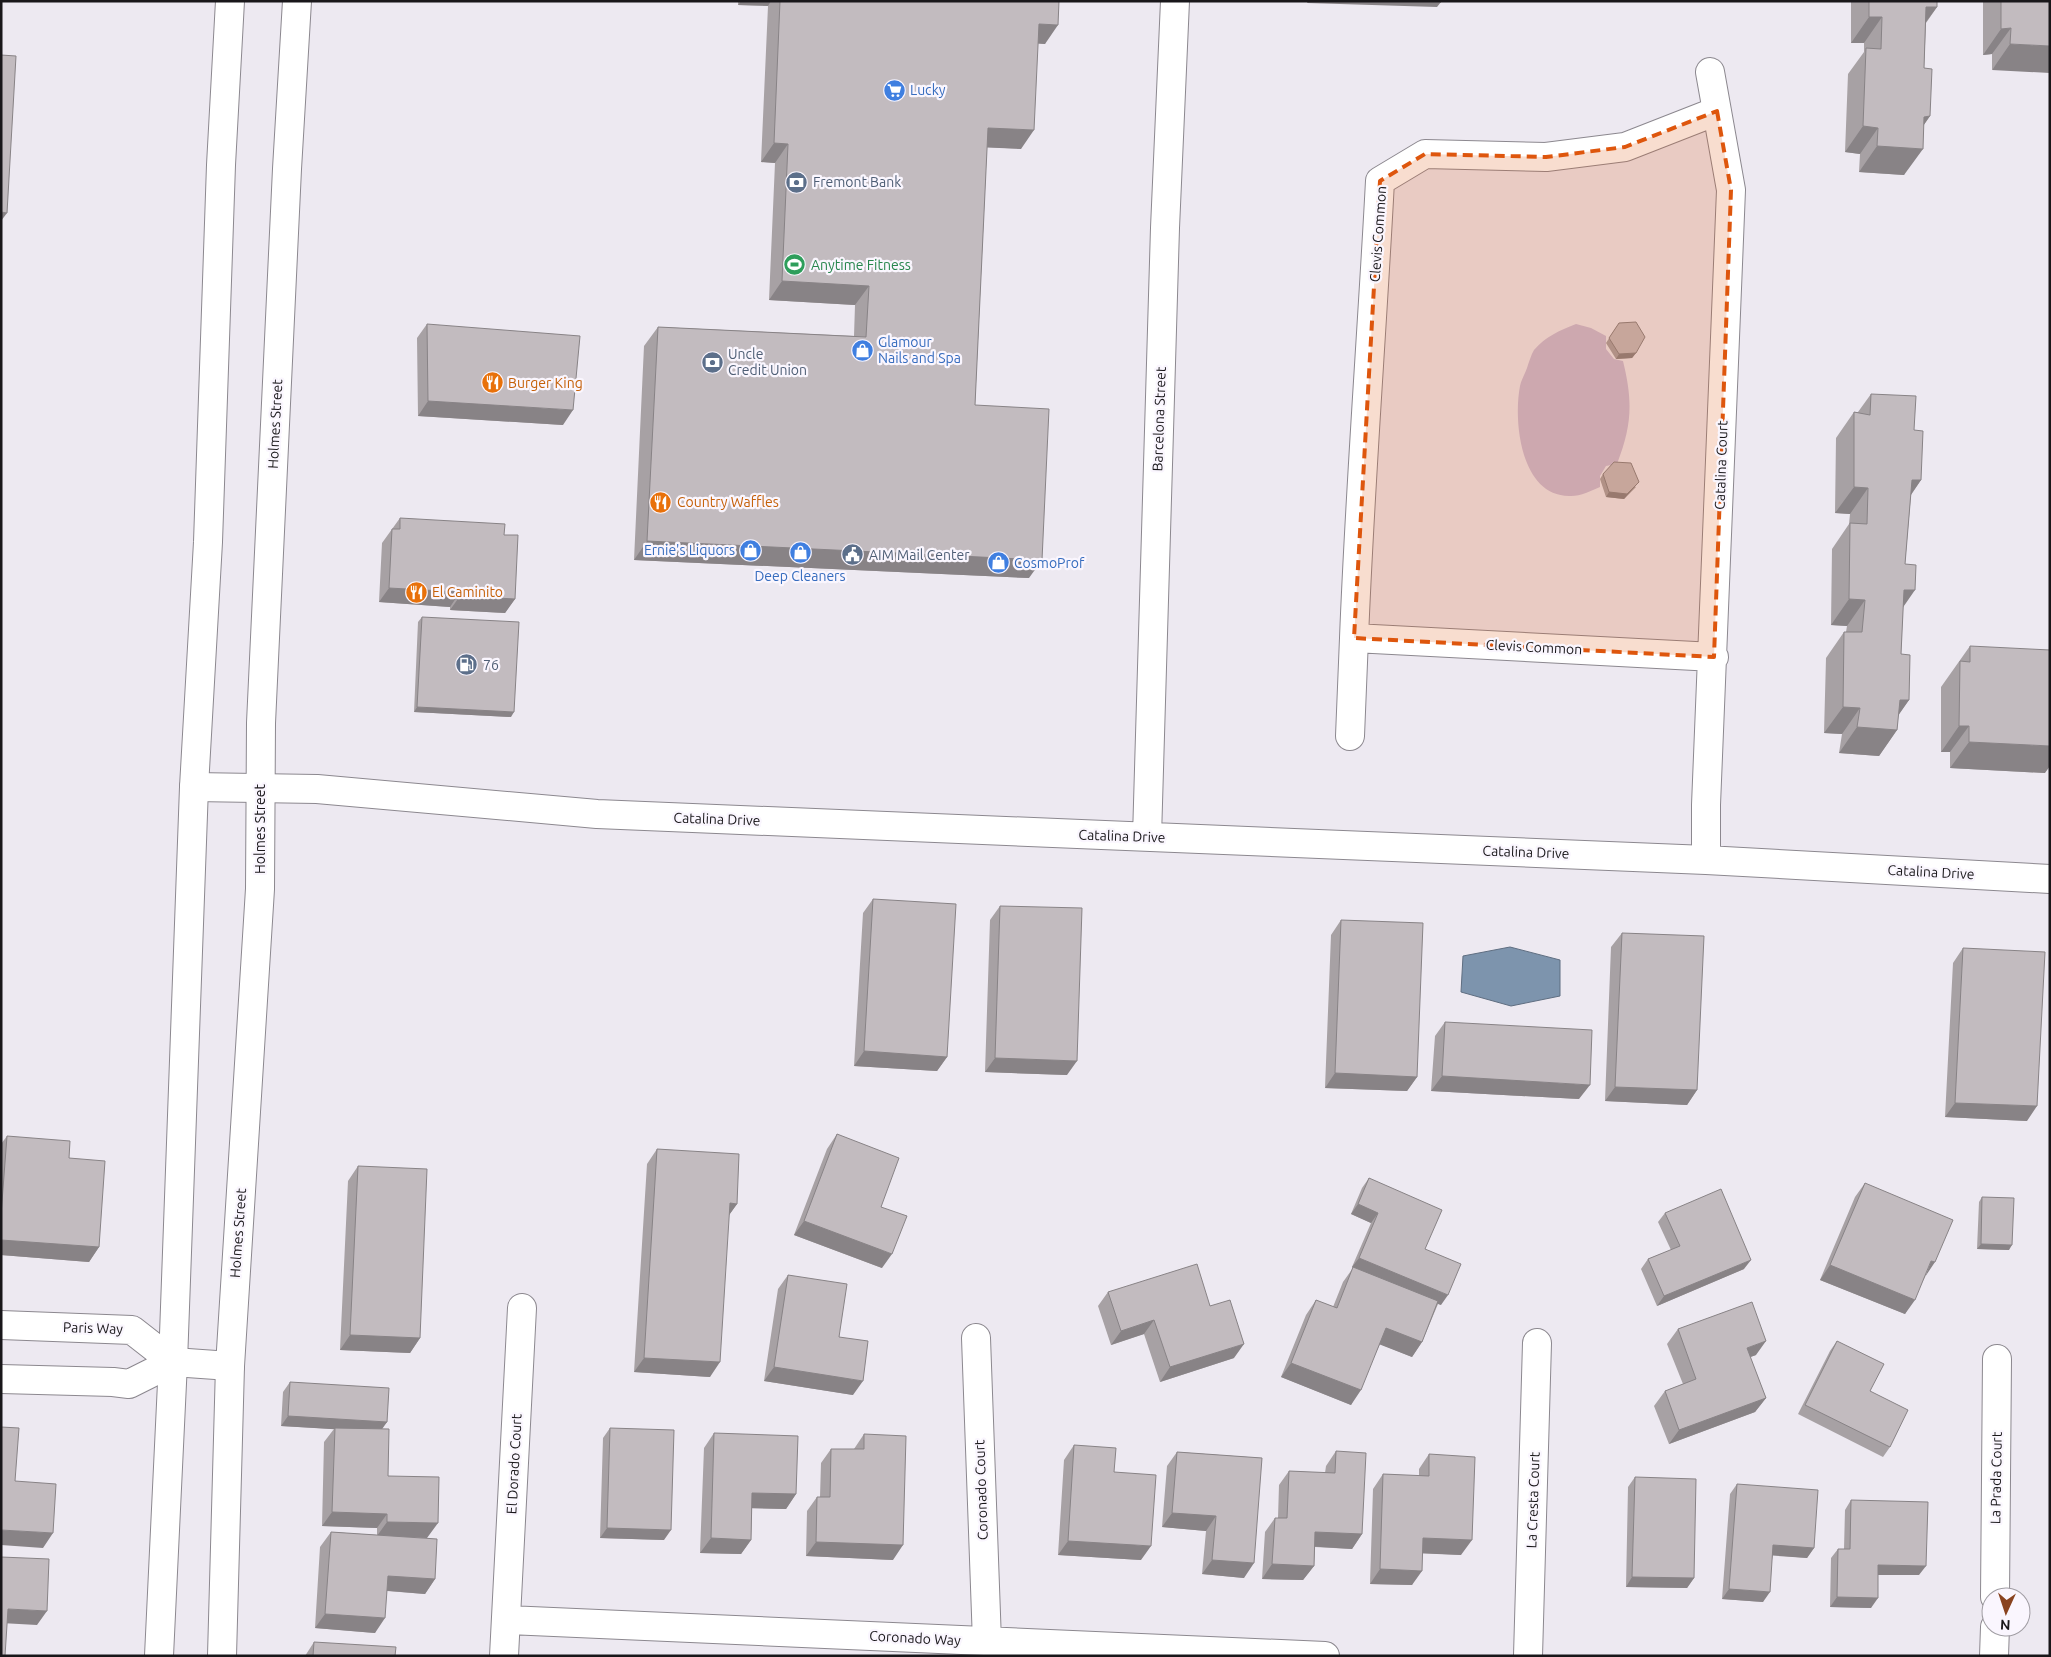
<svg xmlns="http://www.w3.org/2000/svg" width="2051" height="1657" font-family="Ubuntu,sans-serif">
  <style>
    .green { fill: #cabdd7 }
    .water { fill: #7d94ad; stroke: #5f6e81 }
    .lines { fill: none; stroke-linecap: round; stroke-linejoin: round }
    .minor-casing { stroke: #8c888f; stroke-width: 30 }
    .major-casing { stroke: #8c888f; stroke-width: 30 }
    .minor { stroke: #fff; stroke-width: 28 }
    .major { stroke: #fff; stroke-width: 28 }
    .wall { fill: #a7a1a4 }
    .shaded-wall { fill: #888386 }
    .building { fill: #c2bbbf; stroke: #888386 }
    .marked { fill: #de560d; fill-opacity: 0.2; stroke: #de560d; stroke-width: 4; stroke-dasharray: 10 6; stroke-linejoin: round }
    .labels { text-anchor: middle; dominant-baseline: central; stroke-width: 4.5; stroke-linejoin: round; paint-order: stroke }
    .shop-label { font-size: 14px; fill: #366cbe; stroke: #faf6fe; text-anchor: start }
    .service-label { font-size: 14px; fill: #4e5e75; stroke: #faf6fe; text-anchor: start }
    .street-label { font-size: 14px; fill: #19171a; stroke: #faf6fe }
    .leisure-label { font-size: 14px; fill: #27864d; stroke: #faf6fe; text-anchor: start }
    .food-label { font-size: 14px; fill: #c56008; stroke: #faf6fe; text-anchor: start }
  </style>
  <rect width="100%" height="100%" fill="#ede9f1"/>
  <path class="green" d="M1576 324 1591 328 1606 336V349L1614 359 1623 361C1633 402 1632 425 1617 464L1606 466 1600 476V487C1591 491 1581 496 1571 496 1521 498 1513 422 1520 386 1521 380 1525 374 1527 368 1529 362 1531 355 1534 350 1546 336 1559 331 1576 324Z"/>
  <path class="water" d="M1510 947 1560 960V996L1511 1006 1461 992 1463 956Z"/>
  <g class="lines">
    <defs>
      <path id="minor" d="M1714 657 1354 638C1360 485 1372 333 1380 181L1425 154 1546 157 1625 147 1717 111
        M1350 736 1354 638
        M194 787 317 789 597 814 1706 860 2050 879
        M1147 837 1165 228 1175 1
        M1706 860V805L1731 190 1710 72
        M1 1325 132 1330 173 1362
        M976 1338 987 1642
        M1 1379 113 1382 129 1384 173 1362 230 1366
        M1995 1597 1997 1359
        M506 1620 1325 1656
        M504 1656 522 1308
        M1528 1656 1537 1343
        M1994 1656 1995 1627"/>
      <path id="major" d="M159 1656 173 1362 194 787 208 542 221 165 230 1
        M222 1656 230 1366 260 889 261 723 287 169 297 1"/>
    </defs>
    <use href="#minor" class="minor-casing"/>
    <use href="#major" class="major-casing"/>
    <use href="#minor" class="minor"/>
    <use href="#major" class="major"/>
  </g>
  <path class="wall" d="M738 1H1059L1045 44 1038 43 1021 149 987 147 975 405 1029 578 634 560 644 346 658 327 854 336 855 305 769 300 775 163 761 162 768 6 738 5Z
    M1851 1H1937V7L1926 23 1924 68 1930 116 1923 126 1904 175 1859 172 1860 154 1845 152 1848 74 1864 52V43H1851Z
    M1983 1H2050L1992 70V54L1983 55Z
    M1619 323 1636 353 1632 358 1616 359 1606 343Z
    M427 324 563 425 418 416 417 338Z
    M1871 394 1914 430 1921 480 1911 495 1905 564 1903 607 1901 654 1909 700 1898 715 1897 730 1879 756 1839 753 1842 734 1824 733 1826 658 1844 632H1846L1847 626 1831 625 1832 549 1849 524 1850 514 1835 513 1836 438 1854 412H1858Z
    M1603 474 1636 487 1624 499 1606 497 1600 479Z
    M400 518 504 535 515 599 505 613 450 610V607L379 602 382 543Z
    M422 617 511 717 414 712 418 622Z
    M1970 646 2045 773 1950 768V752H1941V687Z
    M873 899 947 1057 937 1071 854 1066 863 913Z
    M1000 906 1067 1075 985 1072 990 920Z
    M1341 920 1417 1077 1407 1091 1325 1088 1331 935Z
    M1622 933 1697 1090 1687 1105 1605 1101 1611 947Z
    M1963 948 2027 1121 1945 1117 1953 963Z
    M1445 1022 1579 1099 1431 1091 1435 1036Z
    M837 1134 881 1207 882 1268 794 1235 827 1149Z
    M7 1136 99 1247 89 1262 1 1255V1144Z
    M657 1149 737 1204 729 1215 710 1377 634 1372 647 1164Z
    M358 1166 420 1338 410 1353 340 1350 348 1181Z
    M1369 1178 1425 1249 1441 1305 1438 1304 1422 1342 1412 1357 1380 1344 1351 1405 1281 1377 1306 1315 1316 1300 1333 1307 1343 1282 1353 1268 1352 1267 1371 1223 1351 1214 1362 1188Z
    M1865 1183 1925 1277 1905 1314 1820 1280 1855 1197Z
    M1982 1197 2009 1250 1977 1249 1979 1202Z
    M1665 1213 1744 1269 1657 1306 1641 1269 1648 1259 1671 1250 1658 1222Z
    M788 1275 839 1337 853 1395 764 1381 778 1289Z
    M1108 1292 1210 1306 1234 1358 1160 1382 1144 1334 1111 1345 1098 1306Z
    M1678 1329 1756 1355 1750 1357 1766 1398 1755 1412 1669 1444 1654 1406 1665 1391 1683 1384 1667 1344Z
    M1837 1341 1870 1391 1890 1447 1883 1457 1798 1414 1830 1351Z
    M290 1382 387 1422 381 1429 388 1476 427 1538 399 1537 435 1579 425 1594 387 1591 375 1633 315 1628 320 1547 331 1532 377 1535V1528L322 1526 324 1442 334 1429 281 1426 283 1392Z
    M610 1428 664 1540 600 1538 603 1438Z
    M714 1433 796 1494 786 1509 752 1508 751 1540 741 1554 700 1553 704 1448Z
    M864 1434 893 1560 806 1556 807 1511 817 1497H820L821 1463 831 1449H854Z
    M1074 1445 1114 1472 1141 1560 1058 1555 1064 1460Z
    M1336 1451 1362 1534 1352 1549 1315 1547 1314 1566 1303 1580 1262 1579 1265 1532 1275 1518H1278L1279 1485 1289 1471 1325 1473 1326 1466Z
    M1177 1452 1262 1458 1244 1578 1202 1574 1206 1531 1162 1527 1167 1466Z
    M1429 1454 1461 1555 1423 1553 1412 1585 1370 1584 1373 1489 1383 1474 1419 1476V1469Z
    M1635 1477 1694 1578 1687 1588 1626 1587 1628 1487Z
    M1737 1484 1814 1548 1807 1558 1773 1555 1763 1602 1722 1599 1730 1494Z
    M1851 1500 1919 1575H1878L1871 1608 1830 1607 1831 1558 1838 1549H1844L1845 1510Z
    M314 1642 395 1656H305Z"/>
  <path class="shaded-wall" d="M741 1H771L768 6 738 5Z
    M1308 1H1407L1441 2 1437 7 1307 3Z
    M1926 7H1937L1918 33Z
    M1869 17H1882L1864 43H1851Z
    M1039 24 1058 25 1045 44 1026 43Z
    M2011 28 1992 54 1983 55 2001 29Z
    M2010 44 2050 46V73L1992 70Z
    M1930 116 1912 142 1924 117Z
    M1863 126 1878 128 1860 154 1845 152Z
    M988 128 1034 130 1021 149 975 147Z
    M774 143 788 144 775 163 761 162Z
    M1877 146 1923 149 1904 175 1859 172Z
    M1 212 7 213 1 221Z
    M782 281 869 286 855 305 769 300Z
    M1636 353 1632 358 1616 359 1619 354Z
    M428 401 573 410 563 425 418 416Z
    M1912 480H1921L1903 506Z
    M1639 482 1624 499 1606 497 1609 492Z
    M1854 487 1868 488 1850 514 1835 513Z
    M647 541 1042 560 1029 578 634 560Z
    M389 588 460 592 450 607 379 602Z
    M1904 590H1915L1897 616Z
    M460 596 515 599 505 613 450 610Z
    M1849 599 1865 600 1847 626 1831 625Z
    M1900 700H1909L1891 726Z
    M417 707 514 712 511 717 414 712Z
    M1843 707 1860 708 1842 734 1824 733Z
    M1959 726H1969L1950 752H1941Z
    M1857 727 1897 730 1879 756 1839 753Z
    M1969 742 2050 746V766L2045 773 1950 768Z
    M864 1051 947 1057 937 1071 854 1066Z
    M995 1058 1077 1061 1067 1075 985 1072Z
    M1335 1073 1417 1077 1407 1091 1325 1088Z
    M1442 1076 1590 1085 1579 1099 1431 1091Z
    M1615 1087 1697 1090 1687 1105 1605 1101Z
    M1955 1103 2037 1106 2027 1121 1945 1117Z
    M730 1203 737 1204 727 1218Z
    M1358 1204 1378 1213 1371 1223 1351 1214Z
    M804 1221 892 1254 882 1268 794 1235Z
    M1 1240 99 1247 89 1262 1 1255Z
    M1981 1244 2012 1245 2009 1250 1977 1249Z
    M1359 1258 1448 1295 1441 1305 1352 1267Z
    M1751 1260 1744 1269 1657 1306 1664 1296Z
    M1931 1261 1935 1262 1925 1277Z
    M1830 1265 1915 1300 1905 1314 1820 1280Z
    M1154 1320 1144 1334 1111 1345 1121 1331Z
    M1386 1328 1422 1342 1412 1357 1376 1343Z
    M350 1335 420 1338 410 1353 340 1350Z
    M1766 1341 1756 1355 1737 1362 1747 1348Z
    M1244 1344 1234 1358 1160 1382 1170 1367Z
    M644 1358 720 1362 710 1377 634 1372Z
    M1291 1363 1361 1390 1351 1405 1281 1377Z
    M774 1367 863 1381 853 1395 764 1381Z
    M1766 1398 1755 1412 1669 1444 1679 1430Z
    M288 1416 387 1422 380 1432 281 1426Z
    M752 1493 796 1494 786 1509 742 1508Z
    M332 1512 387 1514 377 1528 322 1526Z
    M1172 1513 1216 1516 1206 1531 1162 1527Z
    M387 1522 438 1523 427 1538 377 1536Z
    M607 1528 671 1530 664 1540 600 1538Z
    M1 1530 53 1533 43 1548 1 1545Z
    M1315 1532 1362 1534 1352 1549 1305 1546Z
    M711 1538 751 1540 741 1554 700 1553Z
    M1423 1538 1472 1540 1461 1555 1413 1553Z
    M1068 1541 1151 1546 1141 1560 1058 1555Z
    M816 1542 903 1545 893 1560 806 1556Z
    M1773 1545 1814 1548 1807 1558 1766 1555Z
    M1212 1560 1254 1563 1244 1578 1202 1574Z
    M1272 1564 1314 1566 1303 1580 1262 1579Z
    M1878 1565 1926 1566 1919 1575H1871Z
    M1380 1569 1422 1571 1412 1585 1370 1584Z
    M388 1576 435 1579 425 1594 378 1590Z
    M1632 1577 1694 1578 1687 1588 1626 1587Z
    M1729 1589 1770 1592 1763 1602 1722 1599Z
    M1837 1597 1878 1598 1871 1608 1830 1607Z
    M8 1609 47 1611 37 1625 1 1623Z
    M325 1614 385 1618 375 1633 315 1628Z"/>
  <path class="building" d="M780 1H1059L1058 25 1039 24 1034 130 988 128 975 405 1049 409 1042 560 647 541 658 327 866 337 869 286 782 281 788 144 774 143Z
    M1407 1H1441V2Z
    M1869 1H1937V7H1926L1924 68 1932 69 1930 116 1924 117 1923 149 1877 146 1878 128 1863 126 1866 48 1881 49 1882 17H1869Z
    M2001 1H2050V46L2010 44 2011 28 2001 29Z
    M1 55 16 56 7 213 1 212Z
    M1636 322 1645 337 1636 353 1619 354 1609 338 1619 323Z
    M427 324 580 336 573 410 428 401Z
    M1871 394 1916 396 1914 430 1923 431 1921 480H1912L1905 564 1916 565 1915 590H1904L1901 654 1910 655 1909 700H1900L1897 730 1857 727 1860 708 1843 707 1844 632H1862L1865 600 1849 599 1850 523 1867 524 1868 488 1854 487V412L1870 415Z
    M1614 462 1631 463 1639 482 1627 494 1609 492 1603 474Z
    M400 518 505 524 504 535H518L515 599 460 596V592L389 588 392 529H400Z
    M422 617 519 622 514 712 417 707Z
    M1970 646 2050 650V746L1969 742V726H1959L1960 661 1970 662Z
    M873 899 956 904 947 1057 864 1051Z
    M1000 906 1082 908 1077 1061 995 1058Z
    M1341 920 1423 923 1417 1077 1335 1073Z
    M1622 933 1704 936 1697 1090 1615 1087Z
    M1963 948 2045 952 2037 1106 1955 1103Z
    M1445 1022 1592 1030 1590 1085 1442 1076Z
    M837 1134 899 1158 881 1207 907 1216 892 1254 804 1221Z
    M7 1136 70 1141 69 1158 105 1161 99 1247 1 1240V1215Z
    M657 1149 739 1154 737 1204 730 1203 720 1362 644 1358Z
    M358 1166 427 1169 420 1338 350 1335Z
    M1369 1178 1442 1210 1425 1249 1461 1264 1448 1295 1359 1258 1378 1213 1358 1204Z
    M1865 1183 1953 1220 1935 1262 1931 1261 1915 1300 1830 1265Z
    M1721 1189 1751 1260 1664 1296 1648 1259 1680 1246 1665 1213Z
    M1982 1197 2014 1198 2012 1245 1981 1244Z
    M1197 1264 1210 1306 1230 1300 1244 1344 1170 1367 1154 1320 1121 1331 1108 1292Z
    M1353 1267 1438 1301 1422 1342 1386 1328 1361 1390 1291 1363 1316 1300 1337 1308Z
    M788 1275 847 1284 839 1337 868 1341 863 1381 774 1367Z
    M1752 1302 1766 1341 1747 1348 1766 1398 1679 1430 1665 1391 1696 1379 1678 1329Z
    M1837 1341 1884 1364 1870 1391 1908 1410 1890 1447 1805 1405Z
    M290 1382 389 1388 387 1422 288 1416Z
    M1 1427 19 1428 15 1481 56 1484 53 1533 1 1530Z
    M335 1428 389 1429 388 1476 439 1477 438 1523 387 1522V1514L332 1512Z
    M610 1428 674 1430 671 1530 607 1528Z
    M714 1433 798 1436 796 1494 752 1493 751 1540 711 1538Z
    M864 1434 906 1436 903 1545 816 1542 817 1497H830L831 1449H864Z
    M1074 1445 1116 1448 1114 1472 1156 1475 1151 1546 1068 1541Z
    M1336 1451 1366 1453 1362 1534 1315 1532 1314 1566 1272 1564 1275 1518H1287L1289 1471 1335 1473Z
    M1177 1452 1262 1458 1254 1563 1212 1560 1216 1516 1172 1513Z
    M1429 1454 1475 1457 1472 1540 1423 1538 1422 1571 1380 1569 1383 1474 1429 1476Z
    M1635 1477 1696 1479 1694 1578 1632 1577Z
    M1737 1484 1818 1490 1814 1548 1773 1545 1770 1592 1729 1589Z
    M1851 1500 1928 1502 1926 1566 1878 1565V1598L1837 1597 1838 1549H1850Z
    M331 1532 437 1539 435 1579 388 1576 385 1618 325 1614Z
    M1 1557 49 1559 47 1611 8 1609 5 1656H1Z
    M314 1642 396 1647 395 1656H313Z"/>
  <path class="marked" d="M1717 111 1731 190 1714 657 1354 638 1380 181 1425 154 1546 157 1625 147Z"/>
  <defs>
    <symbol id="supermarket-disc" viewBox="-11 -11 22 22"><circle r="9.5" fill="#3f7fe0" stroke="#faf6fe"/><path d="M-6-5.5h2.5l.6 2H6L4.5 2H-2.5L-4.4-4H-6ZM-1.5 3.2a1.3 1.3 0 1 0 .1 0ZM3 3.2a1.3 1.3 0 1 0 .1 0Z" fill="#fff"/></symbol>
    <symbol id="bank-disc" viewBox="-11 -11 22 22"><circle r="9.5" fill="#5c6f8a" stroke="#faf6fe"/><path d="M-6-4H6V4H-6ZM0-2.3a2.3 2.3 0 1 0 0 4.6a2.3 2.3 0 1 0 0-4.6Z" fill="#fff"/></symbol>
    <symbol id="stadium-disc" viewBox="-11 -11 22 22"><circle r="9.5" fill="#2e9e5b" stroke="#faf6fe"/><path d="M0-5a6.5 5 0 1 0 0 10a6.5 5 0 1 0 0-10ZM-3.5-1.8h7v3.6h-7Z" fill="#fff"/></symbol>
    <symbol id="shop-disc" viewBox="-11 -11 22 22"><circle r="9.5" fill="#3f7fe0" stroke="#faf6fe"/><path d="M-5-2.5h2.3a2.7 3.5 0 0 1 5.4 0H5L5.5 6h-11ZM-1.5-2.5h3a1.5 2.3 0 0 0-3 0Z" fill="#fff"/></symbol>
    <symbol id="restaurant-disc" viewBox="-11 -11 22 22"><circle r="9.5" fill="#e8710a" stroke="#faf6fe"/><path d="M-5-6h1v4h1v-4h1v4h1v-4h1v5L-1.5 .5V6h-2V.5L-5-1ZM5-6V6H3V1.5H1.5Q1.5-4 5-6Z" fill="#fff"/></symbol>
    <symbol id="civic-disc" viewBox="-11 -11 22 22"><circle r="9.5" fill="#5c6f8a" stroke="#faf6fe"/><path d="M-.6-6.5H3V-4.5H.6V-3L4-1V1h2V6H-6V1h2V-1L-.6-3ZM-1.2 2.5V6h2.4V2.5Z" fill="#fff"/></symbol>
    <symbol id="fuel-disc" viewBox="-11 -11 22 22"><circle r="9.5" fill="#5c6f8a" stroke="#faf6fe"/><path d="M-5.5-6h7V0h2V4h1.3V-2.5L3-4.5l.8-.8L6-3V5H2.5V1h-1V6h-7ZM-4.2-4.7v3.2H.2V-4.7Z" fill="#fff"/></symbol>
  </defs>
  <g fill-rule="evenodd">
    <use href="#supermarket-disc" x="882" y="78" width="25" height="25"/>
    <use href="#bank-disc" x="784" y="170" width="25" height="25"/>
    <use href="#stadium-disc" x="782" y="252" width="25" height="25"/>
    <use href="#shop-disc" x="850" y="338" width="25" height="25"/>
    <use href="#bank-disc" x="700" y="350" width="25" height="25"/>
    <use href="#restaurant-disc" x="480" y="370" width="25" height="25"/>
    <use href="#restaurant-disc" x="648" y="490" width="25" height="25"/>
    <use href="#shop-disc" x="738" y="538" width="25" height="25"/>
    <use href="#shop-disc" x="788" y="540" width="25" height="25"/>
    <use href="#civic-disc" x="840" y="542" width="25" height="25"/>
    <use href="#shop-disc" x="986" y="550" width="25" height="25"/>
    <use href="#restaurant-disc" x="404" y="580" width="25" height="25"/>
    <use href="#fuel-disc" x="454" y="652" width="25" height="25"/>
  </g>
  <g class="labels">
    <g class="shop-label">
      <text x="910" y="90">Lucky</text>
      <text x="878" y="342">Glamour<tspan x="878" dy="16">Nails and Spa</tspan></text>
      <text x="735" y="550" text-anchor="end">Ernie's Liquors</text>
      <text x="1014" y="563">CosmoProf</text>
      <text x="800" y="576" text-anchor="middle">Deep Cleaners</text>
    </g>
    <g class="service-label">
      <text x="813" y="182">Fremont Bank</text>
      <text x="728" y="354">Uncle<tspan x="728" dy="16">Credit Union</tspan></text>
      <text x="869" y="555">AIM Mail Center</text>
      <text x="483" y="665">76</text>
    </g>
    <g class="street-label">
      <text transform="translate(1378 234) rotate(-86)">Clevis Common</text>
      <text transform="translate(1159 419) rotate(-88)">Barcelona Street</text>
      <text transform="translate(275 424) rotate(-87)">Holmes Street</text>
      <text transform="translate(1721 465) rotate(-88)">Catalina Court</text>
      <text transform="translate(1534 647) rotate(3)">Clevis Common</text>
      <text transform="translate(717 819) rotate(2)">Catalina Drive</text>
      <text transform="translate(260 829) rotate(-90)">Holmes Street</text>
      <text transform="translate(1122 836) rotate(2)">Catalina Drive</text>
      <text transform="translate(1526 852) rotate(2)">Catalina Drive</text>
      <text transform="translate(1931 872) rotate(3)">Catalina Drive</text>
      <text transform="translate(238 1233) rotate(-86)">Holmes Street</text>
      <text transform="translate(93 1328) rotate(2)">Paris Way</text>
      <text transform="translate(514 1464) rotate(-87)">El Dorado Court</text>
      <text transform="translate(1996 1478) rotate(-89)">La Prada Court</text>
      <text transform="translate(981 1490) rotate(-92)">Coronado Court</text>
      <text transform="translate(1533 1500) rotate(-88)">La Cresta Court</text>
      <text transform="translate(915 1638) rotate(3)">Coronado Way</text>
    </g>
    <g class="leisure-label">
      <text x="811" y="265">Anytime Fitness</text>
    </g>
    <g class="food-label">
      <text x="508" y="383">Burger King</text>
      <text x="677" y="502">Country Waffles</text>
      <text x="432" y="592">El Caminito</text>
    </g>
  </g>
  <rect width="2051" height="1657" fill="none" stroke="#19171a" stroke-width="5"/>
  <g transform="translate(2006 1612) rotate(183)"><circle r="24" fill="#faf6fe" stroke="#a09da3"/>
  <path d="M0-4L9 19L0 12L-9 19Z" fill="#89431f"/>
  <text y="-8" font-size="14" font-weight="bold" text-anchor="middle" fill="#19171a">N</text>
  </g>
</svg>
